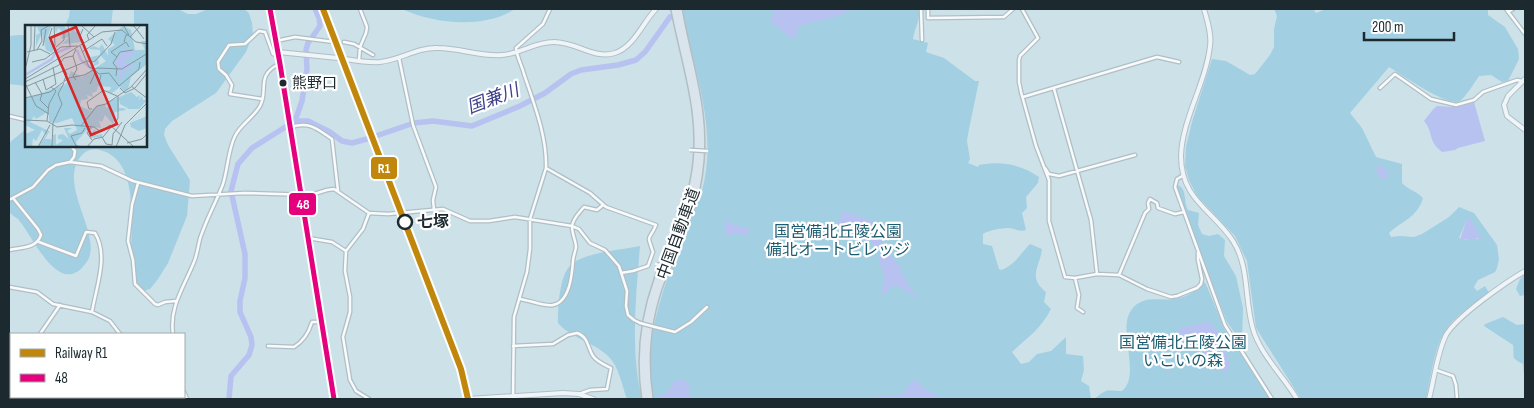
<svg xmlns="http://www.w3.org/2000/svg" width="1534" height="408" font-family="'Sofia Sans Condensed','Noto Sans JP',sans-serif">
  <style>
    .green { fill: #a2d0e2; fill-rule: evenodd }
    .water { fill: #b7c2f0 }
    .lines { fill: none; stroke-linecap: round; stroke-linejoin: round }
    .river { stroke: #b7c2f0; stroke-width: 5.5 }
    .street-casing { stroke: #b0bfc5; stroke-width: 5 }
    .secondary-casing { stroke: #b0bfc5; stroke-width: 6 }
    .highway-casing { stroke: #b3bec2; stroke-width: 8 }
    .street { stroke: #f8fafc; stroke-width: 2.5 }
    .secondary { stroke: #eef4f7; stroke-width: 4 }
    .highway { stroke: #d9e4ed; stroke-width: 5 }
    .street-bridge-casing { stroke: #b0bfc5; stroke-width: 5; stroke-linecap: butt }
    .street-bridge { stroke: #f8fafc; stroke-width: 2.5 }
    .bus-1-casing { stroke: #fff; stroke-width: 9 }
    .bus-1 { stroke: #e5007d; stroke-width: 5 }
    .rail-1-casing { stroke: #fff; stroke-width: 10 }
    .rail-1 { stroke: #c0870c; stroke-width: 6 }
    .bus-dot { fill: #1c2a30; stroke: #fff; stroke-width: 2 }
    .stop-dot { fill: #fff; stroke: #1c2a30; stroke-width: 2.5 }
    .labels { text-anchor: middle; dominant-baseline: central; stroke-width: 4.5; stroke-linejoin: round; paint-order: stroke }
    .bus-label { font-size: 15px; fill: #1c2a30; stroke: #fff; text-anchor: start }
    .stop-label { font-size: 16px; font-weight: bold; fill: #1c2a30; stroke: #fff; text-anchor: start }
    .park-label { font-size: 16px; fill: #1c5c71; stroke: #fff }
    .street-label { font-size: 16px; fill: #1c2a30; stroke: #fff }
    .water-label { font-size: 18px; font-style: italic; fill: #3e4089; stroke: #fff }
    .inset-river { fill: none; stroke: #b7c2f0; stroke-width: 2.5 }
    .inset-road { fill: none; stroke: #86989f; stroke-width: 1 }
    .view { fill: #d62828; fill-opacity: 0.15; stroke: #d62828; stroke-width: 2.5 }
    .inset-edge { fill: none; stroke: #1c2a30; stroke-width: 2.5 }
    .line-badge { stroke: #fff; stroke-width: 2 }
    .badge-label { font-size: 14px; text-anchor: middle; font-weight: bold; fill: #fff }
  </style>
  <rect width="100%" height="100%" fill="#cde1e9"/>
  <path class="green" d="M70 9H113L111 26H65L69 17Z
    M134 9H178L188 14H196L208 9H244L249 13 252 23 253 34 246 52 216 93 172 121 165 129 164 135 168 145 190 180 187 216 168 263 158 279 150 289 144 291 138 290C133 284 133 277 132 269 128 236 143 164 103 151 96 148 87 149 82 155 55 184 106 238 86 263 59 300 33 236 18 219 15 217 12 215 9 212V143L26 129V146H146V26H134Z
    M402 9H515C484 29 434 24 402 9Z
    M682 9H919C920 22 915 27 913 39L928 43 926 52 944 58 975 81H979L968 134 967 141 970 159 968 163 978 167 979 165C1001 161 1020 164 1039 177L1038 183 1026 197 1027 208 1022 213 1026 230C1019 232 1016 229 1009 228 1002 228 989 230 983 234V244L992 246 999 269 1001 270C1015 265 1020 254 1030 244L1042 249C1040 267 1027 277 1046 292L1044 302 1051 309C1040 330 1028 337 1012 352L1021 364 1029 362 1037 354 1051 351 1066 337V354L1083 356 1084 370 1081 381 1089 386 1091 399H652C640 345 666 281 685 230 692 212 702 196 705 177 715 120 692 64 682 9Z
    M1274 9H1313L1316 13 1326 9H1488V15L1505 27 1518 49 1519 59 1508 81 1502 82 1491 75 1479 76C1475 82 1465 98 1460 101 1448 108 1401 74 1389 67L1350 113 1362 128 1376 157 1402 164V183C1408 190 1417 191 1423 198 1417 218 1403 220 1389 233L1391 237 1400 236 1414 237 1422 234 1449 217 1459 207 1474 213 1497 245 1499 259 1497 268 1495 272 1478 280 1474 287 1477 291 1485 286 1489 293C1477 302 1462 311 1452 322 1434 341 1432 374 1426 399H1301L1256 328 1247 261 1235 236 1197 196 1189 180 1185 166 1186 147 1192 122 1212 59 1226 61 1250 75 1255 74 1270 55 1274 47V29L1277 16ZM1469 218 1481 239C1474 237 1466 241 1459 238L1466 222Z
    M19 35H26V86L9 84V36Z
    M1176 184C1188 188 1183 201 1188 210L1199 213 1198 225 1202 234 1209 236 1218 234 1225 240 1224 256 1236 276 1243 308 1242 343 1227 322 1183 208Z
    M640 246C636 297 630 350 642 399H627C622 386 619 366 608 356 593 342 571 338 558 323 558 308 559 274 572 264 586 252 622 250 640 246Z
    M1525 274V295L1520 296 1516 289 1520 279Z
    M1205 282 1225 330 1273 399H1094C1107 389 1104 390 1122 391 1142 375 1116 329 1132 309 1145 293 1163 303 1179 298 1189 296 1198 289 1205 282Z
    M1503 317 1517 325 1525 324V384L1523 364C1509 357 1515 358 1513 345L1484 326 1485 324Z"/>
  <path class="water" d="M775 9H851V10L838 16 802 25 798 27 796 37 792 39 771 22 770 20Z
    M1474 102 1485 141 1458 148 1455 150 1442 152C1427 140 1434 133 1424 121 1427 117 1433 109 1437 106 1451 107 1461 108 1474 102Z
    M1380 164 1389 173 1386 180 1377 175 1376 170Z
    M842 212C851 212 873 219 878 228 881 232 881 239 882 244L875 247C869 238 862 230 850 227L846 230 837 227Z
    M1469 217 1482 240 1477 238 1471 241 1467 239H1460L1466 222Z
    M726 220 732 224 749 229V232L747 235 734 234 728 236 726 234Z
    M889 252 899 266 909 287 917 296 916 298 896 285C891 286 889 291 884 294L882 293 884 275 878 257Z
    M1209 322 1220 334 1222 338 1223 347 1230 364 1227 374 1215 361 1205 354 1197 342 1190 348C1182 344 1181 336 1178 328Z
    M682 379 689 384C688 392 689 395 695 399H657V397L667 392 675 381Z
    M915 379 921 386 939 397 932 399H868V397L901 395Z"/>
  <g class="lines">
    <path class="river" d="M295 121 302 101 307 69 306 50 308 43 320 26 319 18 315 9
      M229 399 231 376 249 355 252 345 251 337 240 312V301L245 278V254L231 191 238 164 252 148 295 121H308L330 132 342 141 352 143 367 139 414 123 433 121 472 126 520 106 545 93 571 74 581 70 618 65 636 60 645 52 670 17"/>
    <defs>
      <path id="street" d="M921 9 922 40
        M928 9V18L1004 17 1013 9
        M1022 9 1038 38 1020 56 1019 60V82L1021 92 1036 146 1049 180V221L1065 277 1075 278 1097 274 1119 275 1147 289 1171 297 1177 296 1197 288 1201 284 1202 279 1198 260V252
        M1506 9 1525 34
        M1508 12 1513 9
        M276 41 295 37 334 42
        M344 42 354 44 373 55
        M399 58 413 125 436 187 433 200 434 210
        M359 61 360 47 366 33 367 27 360 9
        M1380 88 1395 74 1431 99 1456 105 1474 100 1483 92 1497 87 1517 80 1522 81
        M1054 89 1091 220 1097 274
        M1023 97 1157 57 1179 62
        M262 99 230 94 232 85 226 75 219 69 218 62 229 45 245 44 259 31 265 32 273 54 279 56
        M9 116 26 120
        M291 127C310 121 317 129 332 139L338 191
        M70 162 74 157 75 151 71 146
        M546 168 590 193 606 207 656 225C649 242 646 232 653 252L648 266 633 271 621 273
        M1045 168 1049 174 1059 176 1135 155
        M1184 175 1177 179 1175 187 1225 325 1272 399
        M138 183 132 205 128 241 133 260 135 284 155 304 158 305 165 302 176 301
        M9 200 33 187 48 170 56 165 70 162 101 166 133 181 192 196 244 193 311 195 327 190 334 189 369 213 388 214 443 209 470 221H489L515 217 572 226 579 229 590 243 605 250 619 266 627 291 626 306 628 315 634 320 640 323
        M369 213 363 229 346 251 345 271 350 297V312L343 337 350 380 356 391 369 399
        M308 238 332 242 346 251
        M39 242 76 256 86 232 95 233C109 256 96 287 92 312
        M9 250C22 247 36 249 41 235L38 229 13 198
        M1119 275 1145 213 1149 209 1148 203 1150 199 1157 203 1158 208 1175 214 1184 212
        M1075 278 1079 295 1077 308 1083 312
        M9 287 37 292 53 304 92 312 110 321 120 334
        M519 299C529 300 546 307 553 305 570 302 572 274 573 261 573 256 576 251 576 246 575 239 572 233 572 227 572 219 580 212 584 207L597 210 603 205
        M655 327 675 332 691 322 707 307
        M40 334 60 305
        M173 334C169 307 184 287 194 262 198 253 198 242 202 233 208 216 217 200 223 184 228 168 228 150 235 136 241 124 254 117 260 106 269 90 255 76 279 64
        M268 346 294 347C304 341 309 332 312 322H321
        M513 346 553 344 568 335 577 333C589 337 587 347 593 356 597 362 605 365 611 368L607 389 590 390 579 394
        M9 349H11
        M1436 370 1453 376 1456 385 1457 399
        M9 373 11 374
        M184 392 187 399
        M40 397 42 399
        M124 399 126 397
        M513 399 514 317 527 272 530 249V219L546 168C547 136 534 104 524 74 522 66 517 57 516 48L543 24 550 9"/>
      <path id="secondary" d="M1204 9C1207 20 1212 34 1210 46 1206 83 1182 119 1181 156 1181 200 1213 210 1233 241 1250 268 1244 299 1253 329 1260 354 1284 377 1297 399
        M278 52C298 54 318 56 338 58 352 60 366 63 380 62 400 60 418 47 438 48 460 48 481 57 502 55 520 54 535 42 553 42 575 41 594 60 615 53 634 47 643 22 656 9
        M1525 79 1508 96 1504 105 1507 116 1525 130
        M468 399 563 393 579 394 593 399
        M1429 399C1434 380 1437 353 1446 335 1457 316 1506 282 1525 271"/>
      <path id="highway" d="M270 9 280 64 334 399
        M645 399C639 359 643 319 657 280 669 245 688 213 694 177 705 117 685 67 674 9
        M650 399C644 359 647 319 662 280 675 246 693 213 699 177 709 114 689 68 679 9"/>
    </defs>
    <use href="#street" class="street-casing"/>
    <use href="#secondary" class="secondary-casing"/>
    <use href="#highway" class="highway-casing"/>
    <use href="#street" class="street"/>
    <use href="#secondary" class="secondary"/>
    <use href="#highway" class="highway"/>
    <defs>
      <path id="street-bridge" d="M690 150 707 151
        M656 264 672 271
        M640 323 655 327"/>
    </defs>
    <use href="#street-bridge" class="street-bridge-casing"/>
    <use href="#street-bridge" class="street-bridge"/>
    <defs>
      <path id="bus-1" d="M270 9 280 64 334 399"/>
    </defs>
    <use href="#bus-1" class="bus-1-casing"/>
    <use href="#bus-1" class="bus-1"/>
    <defs>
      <path id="rail-1" d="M323 9 461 369 468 399"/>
    </defs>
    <use href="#rail-1" class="rail-1-casing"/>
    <use href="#rail-1" class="rail-1"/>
  </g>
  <circle class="bus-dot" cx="283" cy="83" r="4.5"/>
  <circle class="stop-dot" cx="405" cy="222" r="7"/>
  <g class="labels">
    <g class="bus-label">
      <text x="292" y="83">熊野口</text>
    </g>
    <g class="stop-label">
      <text x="417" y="222">七塚</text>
    </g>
    <g class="park-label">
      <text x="838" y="232">国営備北丘陵公園<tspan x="838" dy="18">備北オートビレッジ</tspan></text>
      <text x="1183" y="343">国営備北丘陵公園<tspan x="1183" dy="18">いこいの森</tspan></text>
    </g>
    <g class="street-label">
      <text transform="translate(679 234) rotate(-70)">中国自動車道</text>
    </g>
    <g class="water-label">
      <text transform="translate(493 99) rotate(-21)">国兼川</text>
    </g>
  </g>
  <g transform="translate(25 25)">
    <rect width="122" height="122" fill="#cde1e9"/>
    <path d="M11 0H27L22 12 29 23 27 28 21 25 17 8 11 21V10L15 8ZM29 0H38L46 9 45 2 51 7 56 6 52 11H56L57 17 37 19 44 12 36 14 38 7 33 3 31 8ZM98 1 106 5 110 25H120L116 16H122V39L106 52 103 64 99 66 95 62 87 68 81 66 85 65 86 62 73 61 72 66 67 68 68 72 62 70 63 74 56 75 55 81 66 86 71 81 80 80 82 84 85 76 106 67 112 72 115 70 114 75 117 71 118 75H122L114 84H104L95 79 94 74V83H99L101 85 90 87 88 99 80 90 77 97 74 96 76 103 68 102 65 106 67 108 70 104 71 110 77 109V112L65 113 62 105 51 117 53 122H13L21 110 17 105 11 116 8 113 7 122H0V109L10 105 0 100V74L41 59 46 46 57 52 81 36 76 31 73 34 74 39 68 41 70 37 63 34 61 26 66 32 75 30V25L64 24 68 21 74 23 77 19 83 31V24L90 20 83 14ZM21 88 24 90V97L32 98 47 93 52 105 45 109 42 106 47 103H39L44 114 38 109 33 110V114L38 115 31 120V109L28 110V119L26 114H20L24 107 26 109 24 106 5 97 9 91 11 94ZM122 91V103L114 106 106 102 105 98Z" fill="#a2d0e2" fill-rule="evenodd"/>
    <path d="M99 25 114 27 107 29 108 33 105 31 104 35 101 33V38L110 42H105L106 46 103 43 102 46 97 40 101 49 96 48 98 53 94 56V40L91 42 90 38Z" fill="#b7c2f0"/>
    <path class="inset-river" d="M52 25 56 35 68 45M0 50 27 34 30 28 46 22"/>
    <path class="inset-road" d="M29 0 30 21M43 0 45 21M56 0 69 12M99 0 109 1 119 14M27 3 24 12 31 25M58 4 55 11 59 18M105 12 116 0M64 15 62 10 71 0M99 17 101 10H104L99 1M18 21 21 4M55 21 64 42 69 44M31 22 39 15V8M12 25 17 16 16 5 25 0M9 26 10 0M2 27 15 24 25 29M57 27 77 14 82 21M92 32 86 27 101 17 104 22M34 35 42 49 39 56M7 37 20 34 36 22 53 21M1 41 6 20V0M76 50 74 58 78 65 92 71M91 51 92 43 88 38 95 27 108 25M0 54 77 7 97 5 111 17 123 19M18 54 21 65 31 59 28 42M51 55 48 51 52 44 48 31 51 24M0 57 34 40 39 33 48 31M10 57 17 69 15 75 23 83M65 59 71 46 74 49 84 48 94 61 114 44 115 37M1 60 11 81 24 89M106 61 123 74M0 62 62 36 69 37 86 19 90 7M95 63 100 68 110 63 123 47M0 73 25 67 44 53 59 50 72 43 97 44 123 28M67 84H64L62 77 79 65M0 95 22 96 32 102 47 100 69 102 76 107 85 100 109 122M22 96 24 79 31 66 26 62M56 101 72 81 81 79 106 62 123 43M89 101 93 93V71M66 102 62 108 67 115M60 103 57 108 46 111 51 121 61 122M77 112 81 119 87 120 88 109 97 97M102 118 117 114 123 108M13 122 25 100M27 122 28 98 37 79 33 69 39 58M62 122 69 114 78 112 87 101M91 122 100 100 123 77"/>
    <path class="view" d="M51 2 92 99 66 110 25 13Z"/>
    <rect width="122" height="122" class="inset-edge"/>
  </g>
  <g class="line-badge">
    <rect x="370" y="156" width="28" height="24" rx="5" fill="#c0870c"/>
    <rect x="288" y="192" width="29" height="24" rx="5" fill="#e5007d"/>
  </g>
  <g class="badge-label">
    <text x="384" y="173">R1</text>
    <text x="303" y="209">48</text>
  </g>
  <rect width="1534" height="408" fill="none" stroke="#1c2a30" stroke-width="20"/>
  <rect x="10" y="333" width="175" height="65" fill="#ffffff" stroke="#a4aaac"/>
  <rect x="20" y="349" width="25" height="8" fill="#c0870c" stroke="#a4aaac"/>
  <text x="55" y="358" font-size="15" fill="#1c2a30">Railway R1</text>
  <rect x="20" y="374" width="25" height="8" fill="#e5007d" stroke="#a4aaac"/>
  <text x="55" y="383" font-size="15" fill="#1c2a30">48</text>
  <path d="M1364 32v8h90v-8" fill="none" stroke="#1c2a30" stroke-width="2.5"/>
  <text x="1372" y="32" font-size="15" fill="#1c2a30" stroke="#ffffff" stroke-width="4" paint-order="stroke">200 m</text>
</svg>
